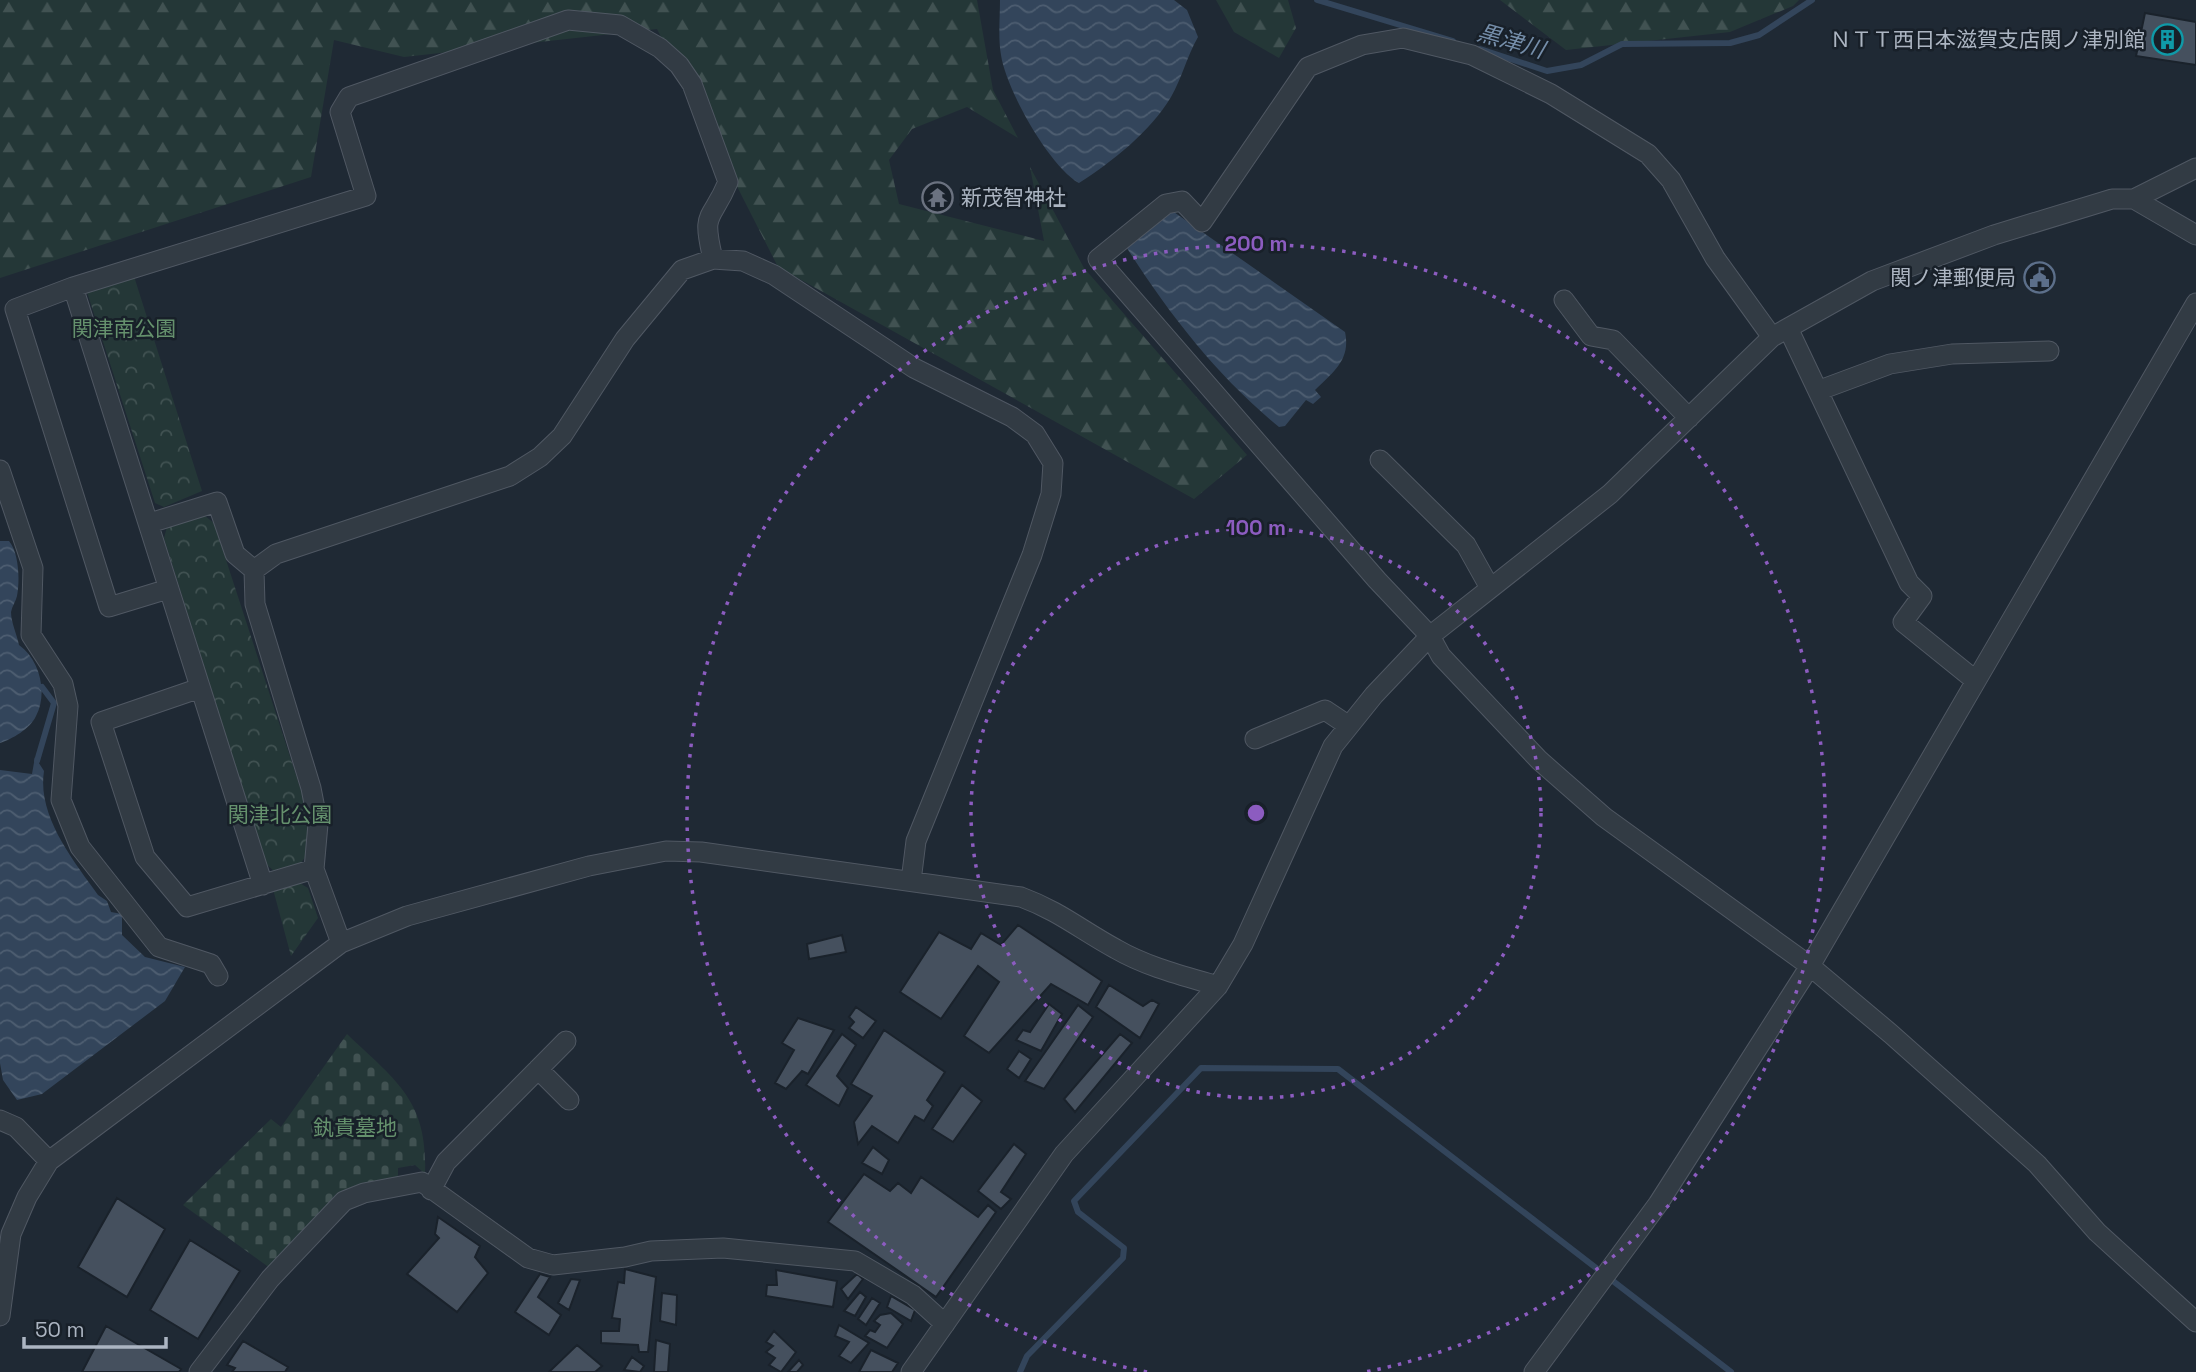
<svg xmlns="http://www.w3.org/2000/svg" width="2196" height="1372" font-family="'Space Grotesk','Noto Sans JP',sans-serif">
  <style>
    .forest { fill: url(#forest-firs) }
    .cemetery { fill: url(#cemetery-stones) }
    .park { fill: url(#park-crowns) }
    .water { fill: url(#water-waves) }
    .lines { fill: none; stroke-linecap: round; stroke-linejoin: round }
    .stream { stroke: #33455b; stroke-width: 6 }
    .building { fill: #45505e; stroke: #1a222b; stroke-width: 2 }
    .minor-casing { stroke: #505863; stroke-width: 21 }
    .minor { stroke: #323b44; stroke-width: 19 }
    .ring { fill: none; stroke: #8c5cc0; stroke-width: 3.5; stroke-dasharray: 3.5 7 }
    .labels { text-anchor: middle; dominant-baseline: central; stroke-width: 5; stroke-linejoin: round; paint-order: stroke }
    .poi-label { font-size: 21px; fill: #acb5c2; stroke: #182029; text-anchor: end }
    .park-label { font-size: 21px; fill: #65916d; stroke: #182029 }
    .water-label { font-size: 23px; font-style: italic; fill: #758eaa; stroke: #182029 }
    .centre { fill: #8c5cc0; stroke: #182029; stroke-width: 3.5 }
    .ring-label { font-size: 21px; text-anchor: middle; font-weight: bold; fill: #8c5cc0; stroke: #182029; stroke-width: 5; stroke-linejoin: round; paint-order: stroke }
  </style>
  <defs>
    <pattern id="forest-firs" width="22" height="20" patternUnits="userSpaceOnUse" patternTransform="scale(1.75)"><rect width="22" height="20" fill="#243737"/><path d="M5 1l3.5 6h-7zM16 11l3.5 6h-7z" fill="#415252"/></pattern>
    <pattern id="cemetery-stones" width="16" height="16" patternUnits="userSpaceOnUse" patternTransform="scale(1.75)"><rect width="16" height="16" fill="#243737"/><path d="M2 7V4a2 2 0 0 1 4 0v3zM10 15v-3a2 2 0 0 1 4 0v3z" fill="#415252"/></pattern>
    <pattern id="park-crowns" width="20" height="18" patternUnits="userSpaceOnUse" patternTransform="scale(1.75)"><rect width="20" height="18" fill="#243737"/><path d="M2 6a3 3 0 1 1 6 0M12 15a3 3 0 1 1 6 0" fill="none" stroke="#415252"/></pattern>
    <pattern id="water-waves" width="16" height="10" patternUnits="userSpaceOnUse" patternTransform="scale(1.75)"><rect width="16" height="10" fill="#33455b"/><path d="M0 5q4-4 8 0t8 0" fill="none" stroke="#4e5e71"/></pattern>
  </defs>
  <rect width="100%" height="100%" fill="#1f2934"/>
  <path class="forest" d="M0 0H977L993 90 1018 138 967 107 912 129 889 160 899 204 1044 241 1030 167 1084 268 1247 455 1194 499 778 267 657 29 404 57 334 40 311 177 0 278Z
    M1216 0H1288L1296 28 1279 58 1234 32Z
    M1500 0H1799L1793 6 1730 32 1566 50Z"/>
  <path class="cemetery" d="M347 1034C396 1081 428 1100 425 1174L415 1165 398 1168V1176L392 1183 347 1195 274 1271 183 1205 271 1119 281 1127Z"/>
  <path class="park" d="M132 270 202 491 164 507 155 503 86 289Z
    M205 516 214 523 309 815V852L300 864 274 871 266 864 164 538 167 527Z
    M296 881 308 888 318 918 291 956 273 889Z"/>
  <path class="water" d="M1000 0H1174L1187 10 1198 37C1187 56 1182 78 1171 97 1151 131 1112 162 1079 183 1049 166 1006 89 1001 55 998 38 1000 18 1000 0Z
    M1171 210 1345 332C1351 360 1333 372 1315 390L1321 397 1313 404 1306 400 1285 426 1279 427C1217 376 1168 313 1125 245Z
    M0 541H9C19 553 20 580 17 596 16 601 12 606 11 612 11 622 17 635 19 645 40 660 48 693 36 716 30 729 12 739 0 743Z
    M35 757 44 771C37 816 73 860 98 895L107 901 111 912 122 914V935L145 957 185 967 165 1001 42 1094 17 1100 3 1080 0 1063V770L32 774Z"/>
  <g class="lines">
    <path class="stream" d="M1317 0 1453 41
      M1480 49 1547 71 1581 65 1622 44 1730 43 1759 35 1812 0
      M37 761 54 703 42 687
      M1020 1372 1027 1356 1123 1258 1124 1248 1078 1212 1074 1201 1201 1068 1338 1069 1731 1372"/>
  </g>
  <path class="building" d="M2145 13 2196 22V65L2136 56Z
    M1018 925 1102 981 1088 1005 1051 984 989 1053 964 1036 999 982 978 966 941 1019 900 992 939 932 971 949 981 933 1001 945Z
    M842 935 846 952 809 959 807 944Z
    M1109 985 1143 1006 1152 1000 1159 1004 1140 1038 1096 1007Z
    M1049 1004 1062 1014 1041 1051 1016 1040 1023 1030 1030 1032Z
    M1078 1005 1093 1017 1044 1089 1025 1081Z
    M856 1007 876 1021 863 1038 849 1028 854 1022 849 1017Z
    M798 1018 834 1030 808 1074 802 1071 786 1089 775 1083 794 1050 782 1043Z
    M884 1030 945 1072 927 1100 933 1106 924 1121 915 1116 898 1143 872 1126 858 1144 854 1122 872 1096 851 1084Z
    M842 1034 856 1045 837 1076 848 1088 839 1106 806 1085Z
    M1120 1034 1132 1043 1075 1112 1064 1099Z
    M1019 1051 1031 1059 1019 1078 1007 1069Z
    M962 1085 982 1101 953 1142 932 1129Z
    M1014 1144 1026 1154 1001 1192 1011 1199 1001 1209 978 1191Z
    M873 1147 889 1160 882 1174 862 1163Z
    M864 1174 890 1191 898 1183 911 1193 921 1177 978 1217 988 1205 996 1212 936 1297 828 1222Z
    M117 1198 165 1229 127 1297 78 1267Z
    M438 1217 480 1246 475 1257 488 1273 457 1312 407 1274 439 1238 435 1234Z
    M190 1240 240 1271 198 1339 150 1310Z
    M625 1269 656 1277 648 1352H639L638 1345 601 1343V1331H619L620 1319 612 1318 618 1282 624 1283Z
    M776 1270 837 1281 833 1307 766 1296 767 1285H777Z
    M540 1274 550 1277 538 1297 561 1315 549 1335 515 1312Z
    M857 1274 863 1279 848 1299 841 1289Z
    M571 1279 580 1280 569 1310 558 1303Z
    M860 1292 866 1297 855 1316 844 1311Z
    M662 1293 677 1295 676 1325 660 1321Z
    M891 1296 915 1310 911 1321 887 1307Z
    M872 1298 880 1303 866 1325 858 1319Z
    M891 1313 903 1324 887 1348 865 1336 870 1330 875 1332 880 1325 874 1321 880 1315Z
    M839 1325 869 1343 851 1363 839 1356 849 1342 835 1336Z
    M106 1326 181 1369 179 1372H82Z
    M774 1331 796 1352 781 1372 769 1365 775 1358 766 1352 773 1346 766 1342Z
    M656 1340 670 1344 668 1372H654Z
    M243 1341 288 1367 285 1372H232L235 1368 227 1365Z
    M577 1345 602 1366 595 1372H549Z
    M871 1350 898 1363 892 1372H859Z
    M632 1357 644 1366 640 1372 624 1370Z
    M799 1360 803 1365 797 1372H788Z"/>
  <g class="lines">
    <defs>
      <path id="minor" d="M2134 199 2196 168
        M73 287 366 196 340 112 349 97 568 20 620 25 660 48 679 65 692 84 728 182C711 223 701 209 713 259
        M1564 300 1591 336 1613 340 1689 418
        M1788 328 1909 583 1922 596 1903 622 1976 681
        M1772 337 1715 258 1671 180 1648 154 1551 94 1472 55 1403 38 1362 45 1308 67 1202 222 1182 201 1166 204 1098 259 1377 580 1430 636 1441 656 1539 760 1604 817 1810 966 1891 1034 2037 1164 2097 1232 2196 1322
        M1820 390 1890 364 1952 354 2049 351
        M1380 460 1466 545 1490 588
        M0 470 33 568 31 635 63 684 68 706 61 800 80 847 159 947 211 964 218 976
        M150 523 217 502 235 554 254 570
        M168 589 109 607 15 309 73 287 263 885
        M200 688 101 722 145 857 187 907 314 869
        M1255 739 1325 710 1349 726
        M341 943 314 869 318 824 311 788 255 604 254 570 276 554 510 476 540 457 562 436 625 339 682 270 713 259 743 261 774 275 914 368 1012 417 1035 434 1053 463 1051 494 1032 555 916 841 911 881
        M538 1069 569 1100
        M0 1120 16 1127 49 1161
        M431 1190 446 1162 566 1041
        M0 1316 11 1234 27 1197 49 1161 341 943 407 916 589 866 666 851 701 852 1021 897C1059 911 1081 930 1116 949 1147 967 1184 976 1218 986
        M199 1372 270 1279 344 1201 364 1193 422 1182 528 1258 553 1265 625 1257 651 1251 723 1248 855 1261 913 1295 945 1324
        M911 1372 1064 1154 1218 986 1243 944 1333 746 1374 695 1430 636 1610 494 1772 337 1872 281 1994 235 2112 199H2134L2196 235
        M1534 1372 1658 1204 1810 966 2196 303"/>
    </defs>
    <use href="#minor" class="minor-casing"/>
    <use href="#minor" class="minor"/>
  </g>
  <g class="ring">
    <circle cx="1256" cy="813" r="285"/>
    <path d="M1147 1372A569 569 0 1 1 1365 1372"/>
  </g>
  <defs>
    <symbol id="building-ring" viewBox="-11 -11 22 22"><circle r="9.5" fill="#182029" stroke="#0f9aa8" stroke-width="1.5"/><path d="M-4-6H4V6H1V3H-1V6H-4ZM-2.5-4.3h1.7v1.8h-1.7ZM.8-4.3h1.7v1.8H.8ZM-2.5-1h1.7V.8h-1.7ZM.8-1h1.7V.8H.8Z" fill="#0f9aa8"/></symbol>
    <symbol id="temple-ring" viewBox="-11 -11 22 22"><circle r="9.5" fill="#182029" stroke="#6b7280" stroke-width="1.5"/><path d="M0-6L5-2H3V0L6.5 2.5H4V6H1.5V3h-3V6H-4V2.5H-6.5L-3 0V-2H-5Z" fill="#6b7280"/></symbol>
    <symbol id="civic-ring" viewBox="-11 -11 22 22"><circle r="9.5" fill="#182029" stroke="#5c6f8a" stroke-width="1.5"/><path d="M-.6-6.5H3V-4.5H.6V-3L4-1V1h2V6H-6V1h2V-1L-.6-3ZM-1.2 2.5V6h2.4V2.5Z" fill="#5c6f8a"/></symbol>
  </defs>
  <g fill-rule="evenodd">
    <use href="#building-ring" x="2150" y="22" width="35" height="35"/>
    <use href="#temple-ring" x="920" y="180" width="35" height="35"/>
    <use href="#civic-ring" x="2022" y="260" width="35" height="35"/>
  </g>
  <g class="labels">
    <g class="poi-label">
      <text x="2145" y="39">ＮＴＴ西日本滋賀支店関ノ津別館</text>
      <text x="961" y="197" text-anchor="start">新茂智神社</text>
      <text x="2016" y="277">関ノ津郵便局</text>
    </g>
    <g class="park-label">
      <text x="124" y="328">関津南公園</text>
      <text x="280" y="814">関津北公園</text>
      <text x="355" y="1127">釻貴墓地</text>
    </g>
    <g class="water-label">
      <text transform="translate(1511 41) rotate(16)">黒津川</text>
    </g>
  </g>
  <circle cx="1256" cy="813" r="10" class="centre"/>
  <g class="ring-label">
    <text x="1256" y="251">200 m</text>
    <text x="1256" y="535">100 m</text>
  </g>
  <path d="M24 1337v10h142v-10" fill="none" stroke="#acb5c2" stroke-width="3.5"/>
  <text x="35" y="1337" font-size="21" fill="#acb5c2" stroke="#182029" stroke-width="5" paint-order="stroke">50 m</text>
</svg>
